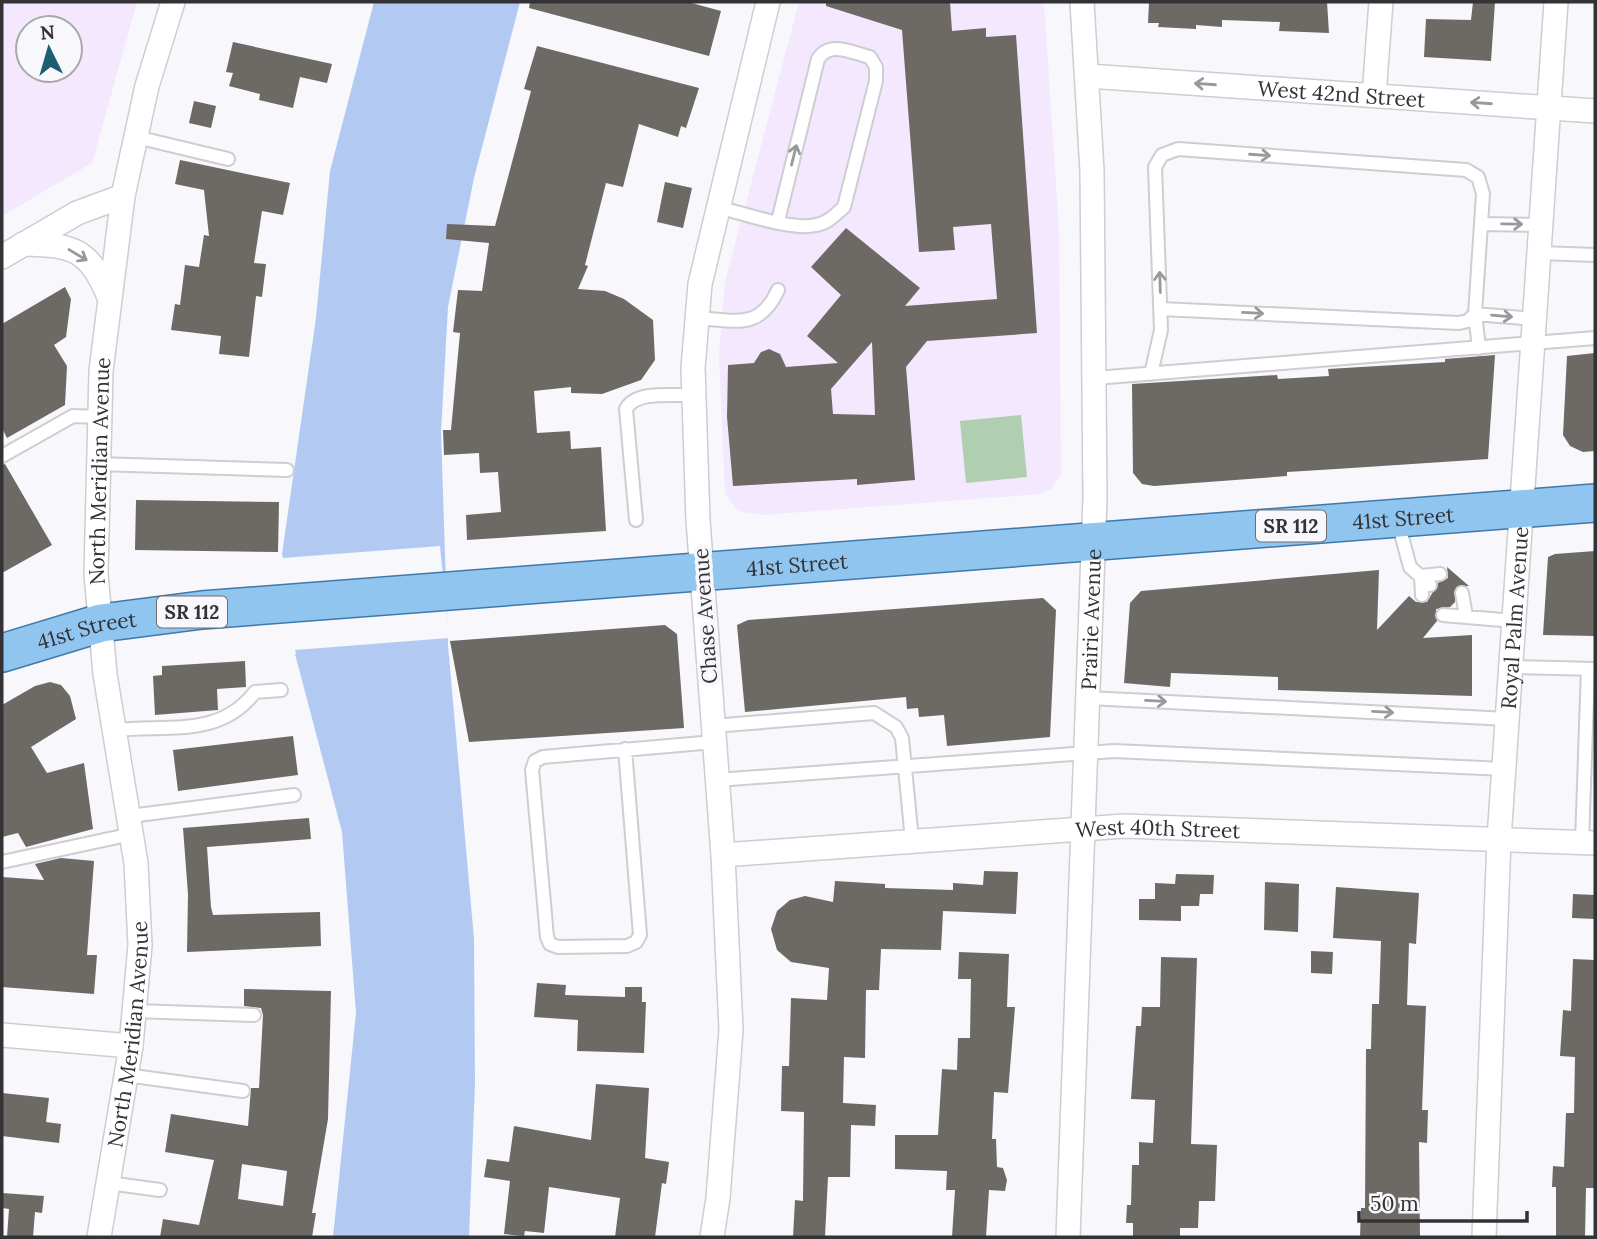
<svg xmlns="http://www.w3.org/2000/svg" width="1597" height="1239" font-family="Lora,serif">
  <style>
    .education { fill: #f3e8fd; fill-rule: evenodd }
    .green { fill: #afcfb0 }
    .water { fill: #b2caf2 }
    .pier { fill: #f7f7fc }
    .building { fill: #6d6965; fill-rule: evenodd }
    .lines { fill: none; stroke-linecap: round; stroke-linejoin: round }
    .service-casing { stroke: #cdcdd2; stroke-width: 16 }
    .minor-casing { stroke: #cdcdd2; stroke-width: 26 }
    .primary-casing { stroke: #3f79a8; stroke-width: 40 }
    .service { stroke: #fff; stroke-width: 12 }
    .minor { stroke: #fff; stroke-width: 23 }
    .primary { stroke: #90c5f0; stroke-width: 37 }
    .oneway { stroke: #99999a }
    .labels { text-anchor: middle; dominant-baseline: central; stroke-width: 7; stroke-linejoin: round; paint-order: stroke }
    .shield { fill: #f7f7fc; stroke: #6e6e71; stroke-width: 2 }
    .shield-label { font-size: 19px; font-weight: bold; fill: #333335 }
    .street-label { font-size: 21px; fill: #333335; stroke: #f7f7fc }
  </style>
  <rect width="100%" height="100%" fill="#f7f7fc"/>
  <path class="education" d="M2 2H137L92 163 2 216ZM28 28H70V70H28Z
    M799 2H1044L1059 231 1061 475 1051 489 1040 494 762 515 738 511 725 494 719 353 725 282Z"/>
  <path class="green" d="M1021 415 1027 477 966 483 960 421Z"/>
  <path class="water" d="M374 2H520L474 178 448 307 441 432 448 645 474 939 475 1083 469 1237H333L356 1013 342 832 294 650 282 554 316 318 330 171Z"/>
  <path class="pier" d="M440 546 449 638 295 650 296 654H292L279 554H282L283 558Z"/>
  <path class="building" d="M530 2H688L721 11 709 56 529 8Z
    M826 2H950L952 31 986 28V37L1016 35 1037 333 927 341 906 367 915 480 857 485V479L733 486 727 417 728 365 754 363 761 352 769 349 780 354 786 367 838 363 807 336 841 295 811 267 846 228 920 288 905 306 997 299 991 224 953 227 955 250 919 252 902 30 826 6ZM872 342 875 415 833 414 831 389Z
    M1149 2H1327L1329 33 1279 31 1280 22 1222 20V27L1196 25V29L1158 27 1159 23H1148Z
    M1473 2H1495L1491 61 1424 57 1426 19 1471 20Z
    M233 42 332 64 327 83 300 77 293 108 259 100 260 94 229 86 233 73 226 72Z
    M537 46 699 88 686 128 681 126 678 137 639 124 623 187 606 183 585 265 588 266 578 289 605 291 624 299 653 320 655 360 641 380 602 394 571 393V387L534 391 537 433 570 431 571 449 601 447 606 531 467 540 466 515 501 512 498 472 480 473 479 453 444 455 443 430H451L460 333 453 332 458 290 482 291 489 243 446 239 447 224 495 226 531 91 524 89Z
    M194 101 216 106 211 128 189 123Z
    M180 160 290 183 283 215 262 211 254 263 266 264 262 297 256 296 249 357 219 354 221 336 171 330 175 304 180 305 185 265 199 267 204 235 209 236 204 190 175 184Z
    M665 182 692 188 683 228 657 222Z
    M65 287 71 299 66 337 54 345 67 366 65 405 7 438 2 428V324Z
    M1595 353V451L1583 452 1570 446 1563 435 1567 356Z
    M1495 355 1488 459 1336 469 1287 472V476L1154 486 1142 484 1133 473 1132 384 1277 375 1278 379 1329 376 1328 369 1445 362V359Z
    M5 464 52 545 2 573V465Z
    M136 500 279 502 278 552 135 550Z
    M1595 551V636L1543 635 1548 557 1555 554Z
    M1447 567 1469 586 1456 587 1455 602 1450 607 1436 609 1437 621 1423 638 1472 635V696L1278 690V677L1171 673 1170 687 1124 683 1130 603 1141 591 1379 570 1377 630 1409 596 1416 602H1427L1438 583 1448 578Z
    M1043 598 1056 610 1050 737 947 746 944 715 919 717 918 708 907 709 906 697 745 712 737 625 748 620Z
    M665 625 677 634 684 728 469 742 450 641Z
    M245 661 246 687 217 689 218 710 155 715 153 676 162 675V666Z
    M50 682 61 685 70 696 76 719 31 747 47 773 84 763 93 829 26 847 18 833 2 837V705L35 686Z
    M293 736 298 775 178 791 173 750Z
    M309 818 311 839 207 847 211 907 213 915 320 912 321 946 187 952 188 894 183 828Z
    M61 858 94 861 87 955H97L94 994 2 987V877L44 880 35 864Z
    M984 871 1018 872 1016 914 943 911 941 950 881 949 879 990H866L865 1058 844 1057 843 1103 876 1105 875 1126 851 1125 850 1177H828L825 1237H793L795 1200 803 1201 804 1112 781 1111 782 1066H789L791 998 827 1000 829 968 791 962 777 950 771 929 777 911 790 900 805 896 833 902 835 881 885 884V888L953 890V883L983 885Z
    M1176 874 1214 875 1213 894H1200L1199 906H1181V921L1139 920V899H1155V883L1175 884Z
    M1265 882 1299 884 1298 932 1264 930Z
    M1336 887 1419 893 1416 944 1409 943 1407 1005 1426 1006 1422 1110H1428L1427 1143 1419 1142 1420 1237H1360L1361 1208H1365L1366 1049H1371L1372 1004H1379L1381 941 1333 938Z
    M1573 894 1595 895V919L1572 918Z
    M1311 951 1333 952 1332 974 1311 973Z
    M959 952 1009 954 1007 1007H1015L1008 1093 994 1092 992 1139H996L997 1167 1003 1168 1007 1180 1005 1191 989 1190 986 1237H952L955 1190H946L947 1171 895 1169V1135H938L942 1069 957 1070 958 1038H970L971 979H958Z
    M1161 957 1197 958 1191 1144 1217 1145 1215 1201H1199L1198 1228H1180V1237H1133V1223H1126L1127 1205H1131L1132 1165H1139V1142L1153 1143 1155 1100 1131 1099 1136 1026H1141L1142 1007H1160Z
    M1573 959 1595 960V1188H1586L1585 1237H1556V1187H1552L1553 1166 1564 1167 1566 1113H1574L1575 1057 1560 1056 1563 1010 1571 1011Z
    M537 983 566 985 565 995 625 997V987H642V1002H646L644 1053 577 1051 578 1020 534 1017Z
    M244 989 331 991 328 1119 312 1213H316L312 1237H160L163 1219 199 1225 214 1160 165 1152 171 1114 248 1126 251 1088H259L263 1015 261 1008 244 1006ZM242 1164 287 1171 283 1206 238 1199Z
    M596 1084 649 1088 645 1158 669 1162 666 1184 662 1183 655 1237H615L620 1198 549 1187 544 1233 525 1231 524 1236 504 1234 510 1181 484 1177 487 1159 509 1162 514 1126 591 1140Z
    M2 1093 49 1098 46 1122 61 1124 59 1143 2 1136Z
    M2 1193 44 1196 42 1213 35 1212 33 1237H7L9 1209 2 1208Z"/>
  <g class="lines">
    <defs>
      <path id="service" d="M136 137 228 159
        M717 207C743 213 792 231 816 225 828 223 836 214 844 207L876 81V67L870 57C852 53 830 40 818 59L778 221
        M1481 224 1543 225
        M1541 253 1595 255
        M1161 309 1459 323 1468 321 1475 314 1536 319
        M696 318C735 320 759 331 778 290
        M1151 374 1161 330 1155 167 1162 155 1178 149 1466 170 1478 177 1483 194 1475 314 1479 348
        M1095 378 1595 338
        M2 456 73 416 100 417
        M98 464 287 470
        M636 520 626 409C636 390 673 396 693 395
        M1398 522 1410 567 1430 585
        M1462 593 1466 616
        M1422 595 1421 576 1440 574
        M1443 615 1514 621
        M1512 667 1595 669
        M1088 698 1508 719
        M713 726 874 713 896 727 902 738 912 840
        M115 730C166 724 219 739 255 692L281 690
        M625 749 640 935 636 942 627 946 558 947 550 944 547 937 532 770 535 761 543 757 714 742
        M717 780 1114 751 1504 769
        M130 816 294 795
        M1582 842 1588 669
        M2 862 132 834
        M134 1011 254 1015
        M126 1075 243 1091
        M108 1183 160 1190"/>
      <g id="minor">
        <path id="s1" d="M1088 76 1595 111"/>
        <path d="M1374 95 1381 2"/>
        <path d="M23 244C74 245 89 249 109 297"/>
        <path d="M2 257 77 213 123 196"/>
        <path id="s2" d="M723 855 1124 826 1595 843"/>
        <path d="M2 1035 131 1046"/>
        <path id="s3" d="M99 1237 131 1046 140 945 136 863 105 674 96 574 101 371 123 196 147 86 173 2"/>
        <path d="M712 1237 718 1198 731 1030 723 855 698 520 693 368 700 284 768 2"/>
        <path id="s4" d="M1068 1237 1095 498 1092 171 1082 2"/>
        <path id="s5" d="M1484 1237 1499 839 1556 2"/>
      </g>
      <g id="primary">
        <path id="s6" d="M2 653 101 623 202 610 1595 503"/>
      </g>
    </defs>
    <use href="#service" class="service-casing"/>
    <use href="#minor" class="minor-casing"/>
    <use href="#primary" class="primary-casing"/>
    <use href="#service" class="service"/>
    <use href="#minor" class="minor"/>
    <use href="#primary" class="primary"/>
  </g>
  <defs><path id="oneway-shaft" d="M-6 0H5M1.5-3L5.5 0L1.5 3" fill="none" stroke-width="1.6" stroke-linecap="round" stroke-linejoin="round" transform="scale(1.75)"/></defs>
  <g class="oneway">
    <use href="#oneway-shaft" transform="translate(1205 84) rotate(-176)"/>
    <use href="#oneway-shaft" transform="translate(1481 103) rotate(-176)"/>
    <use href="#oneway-shaft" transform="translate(794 155) rotate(-76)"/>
    <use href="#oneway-shaft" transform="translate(1260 155) rotate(4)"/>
    <use href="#oneway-shaft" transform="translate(1512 224) rotate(1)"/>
    <use href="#oneway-shaft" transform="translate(78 255) rotate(31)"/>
    <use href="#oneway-shaft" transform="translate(1160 282) rotate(-92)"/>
    <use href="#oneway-shaft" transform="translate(1253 313) rotate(3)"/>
    <use href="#oneway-shaft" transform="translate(1502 316) rotate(5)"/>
    <use href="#oneway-shaft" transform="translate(1156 701) rotate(3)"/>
    <use href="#oneway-shaft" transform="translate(1383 712) rotate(3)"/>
  </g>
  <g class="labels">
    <g class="shield">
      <rect x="1256" y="510.5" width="70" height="31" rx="5"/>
      <rect x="157" y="596.5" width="70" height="31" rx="5"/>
    </g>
    <g class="shield-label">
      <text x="1291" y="526">SR 112</text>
      <text x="192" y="612">SR 112</text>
    </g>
    <g class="street-label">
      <text stroke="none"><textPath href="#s1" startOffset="254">West 42nd Street</textPath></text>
      <text stroke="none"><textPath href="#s3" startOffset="772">North Meridian Avenue</textPath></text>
      <text stroke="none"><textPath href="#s6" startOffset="1410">41st Street</textPath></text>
      <text stroke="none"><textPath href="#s6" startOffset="802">41st Street</textPath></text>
      <text transform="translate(705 616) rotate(-94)">Chase Avenue</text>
      <text stroke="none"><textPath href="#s4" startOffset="618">Prairie Avenue</textPath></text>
      <text stroke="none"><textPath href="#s5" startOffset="620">Royal Palm Avenue</textPath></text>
      <text stroke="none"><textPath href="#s6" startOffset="88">41st Street</textPath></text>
      <text stroke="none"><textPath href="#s2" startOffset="436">West 40th Street</textPath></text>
      <text stroke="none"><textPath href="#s3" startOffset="205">North Meridian Avenue</textPath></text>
    </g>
  </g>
  <rect width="1597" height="1239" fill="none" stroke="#333335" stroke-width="7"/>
  <g transform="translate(49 49) rotate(355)"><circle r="33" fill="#f7f7fc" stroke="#a9a9ac" stroke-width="2"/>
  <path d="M0-5L12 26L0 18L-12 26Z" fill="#1e5e73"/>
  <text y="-10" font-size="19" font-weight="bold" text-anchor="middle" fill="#333335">N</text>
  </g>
  <path d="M1359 1211v10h168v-10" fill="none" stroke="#333335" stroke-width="3.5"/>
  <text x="1370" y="1211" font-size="21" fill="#333335" stroke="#f7f7fc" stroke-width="5" paint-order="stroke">50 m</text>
</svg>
